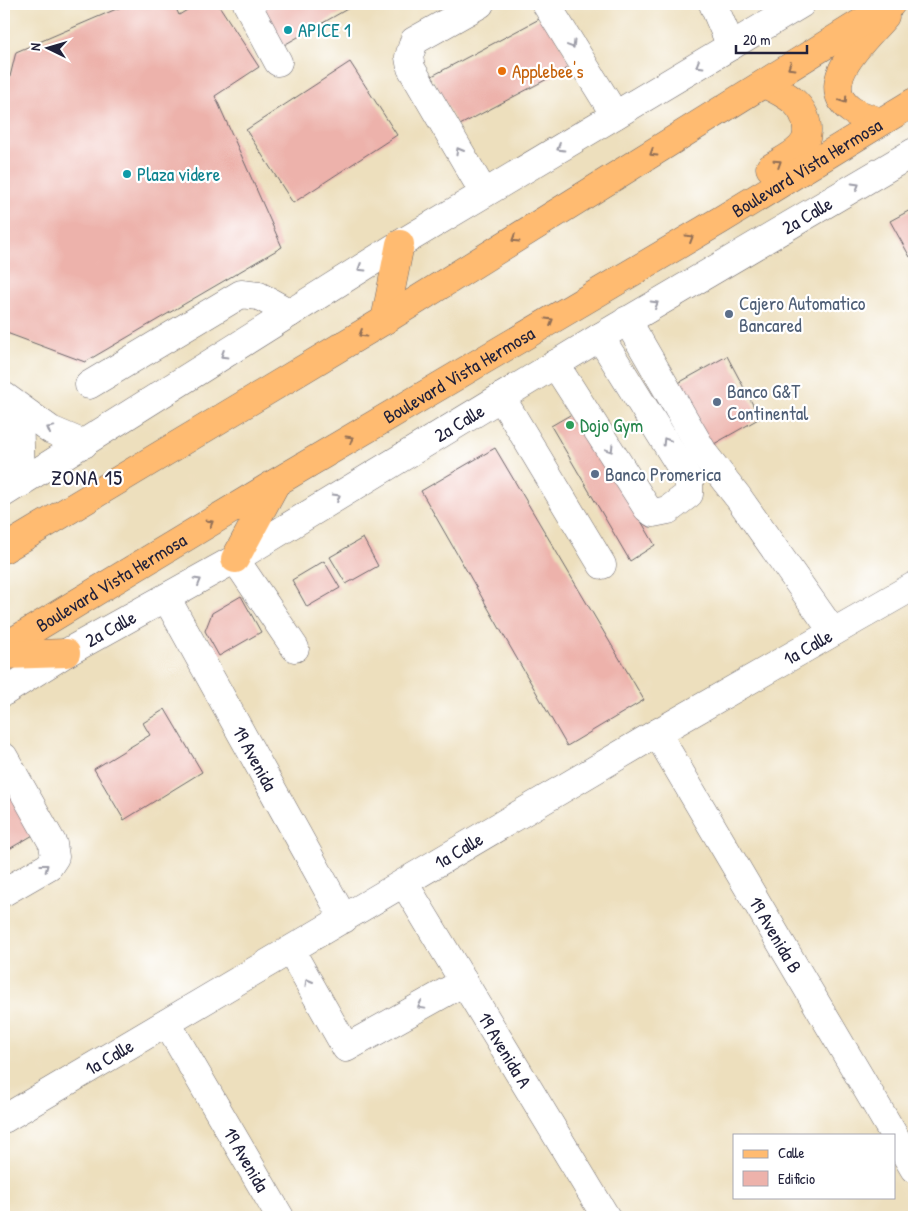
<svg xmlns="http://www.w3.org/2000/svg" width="918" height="1221" font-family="'Patrick Hand',sans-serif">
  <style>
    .building { fill: #edb2ab }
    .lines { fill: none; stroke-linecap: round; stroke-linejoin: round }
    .minor-casing { stroke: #696468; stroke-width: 29 }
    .major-casing { stroke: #696468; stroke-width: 29 }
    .minor { stroke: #fff; stroke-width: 28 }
    .major { stroke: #ffbb71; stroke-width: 28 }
    .oneway { stroke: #9c9ca7 }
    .oneway2 { stroke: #906e56 }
    .culture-dot { fill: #0f9aa8; stroke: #fff; stroke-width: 2 }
    .food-dot { fill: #e8710a; stroke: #fff; stroke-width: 2 }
    .service-dot { fill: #5c6f8a; stroke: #fff; stroke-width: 2 }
    .leisure-dot { fill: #2e9e5b; stroke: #fff; stroke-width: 2 }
    .labels { text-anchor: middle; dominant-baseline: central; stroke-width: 4.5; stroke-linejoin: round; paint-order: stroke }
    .culture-label { font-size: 19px; fill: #0d838f; stroke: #fff; text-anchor: start }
    .food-label { font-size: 19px; fill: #c56008; stroke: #fff; text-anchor: start }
    .street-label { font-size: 19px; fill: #22223b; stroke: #fff }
    .service-label { font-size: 19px; fill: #4e5e75; stroke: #fff; text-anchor: start }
    .leisure-label { font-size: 19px; fill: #27864d; stroke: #fff; text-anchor: start }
    .quarter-label { font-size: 21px; letter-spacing: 1px; fill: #22223b; stroke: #fff }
  </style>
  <rect width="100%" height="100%" fill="#fff"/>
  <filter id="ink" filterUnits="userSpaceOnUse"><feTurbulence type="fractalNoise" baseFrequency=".02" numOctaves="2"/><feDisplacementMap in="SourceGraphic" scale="10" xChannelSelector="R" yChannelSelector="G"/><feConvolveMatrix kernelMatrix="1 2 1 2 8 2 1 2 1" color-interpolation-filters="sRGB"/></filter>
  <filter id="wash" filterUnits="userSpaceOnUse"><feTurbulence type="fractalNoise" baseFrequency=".0096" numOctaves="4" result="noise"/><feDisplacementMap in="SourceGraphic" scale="20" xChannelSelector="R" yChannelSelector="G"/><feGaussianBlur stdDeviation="1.12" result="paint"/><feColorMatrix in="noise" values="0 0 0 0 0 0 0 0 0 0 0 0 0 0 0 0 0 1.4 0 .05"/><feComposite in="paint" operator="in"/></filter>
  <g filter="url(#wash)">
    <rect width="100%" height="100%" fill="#eddfbd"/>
    <g id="blocks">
      <path class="building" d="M128 4H174L179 15 197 4H218L259 67 215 96 282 247 85 362 4 332V101L16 52Z
        M265 4H356L277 49 254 10Z
        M545 16 572 66 458 126 432 76Z
        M350 62 397 135 293 203 246 130Z
        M914 208V255L910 257 890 221Z
        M727 356 760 418 707 448 673 386Z
        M577 411 655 545 630 561 551 426Z
        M495 448 644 700 567 746 421 491Z
        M363 538 378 566 346 584 330 557Z
        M324 561 340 588 307 607 292 580Z
        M241 596 261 632 219 656 205 631 212 613Z
        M165 709 202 772 124 820 94 769 150 735 143 723Z
        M4 779 35 834 4 852Z"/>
    </g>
  </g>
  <g filter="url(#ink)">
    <use href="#blocks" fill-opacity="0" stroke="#696468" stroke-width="1"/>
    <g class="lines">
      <defs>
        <g id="minor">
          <path d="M247 4 278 62"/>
          <path d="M480 4 414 41 409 57 411 68 484 193"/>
          <path d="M546 4 615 115"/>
          <path d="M713 4 731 46"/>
          <path d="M627 320 705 455 738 497 833 632"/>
          <path d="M555 364 647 508 653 513 668 510 689 494V480L600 337"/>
          <path d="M89 385 241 294 259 296 290 313"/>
          <path d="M4 396 51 430 84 444"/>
          <path d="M501 397 602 565"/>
          <path d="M19 409 21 483"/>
          <path d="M4 493 400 244 801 4"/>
          <path d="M235 559 295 648"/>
          <path id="s1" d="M167 599 344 919"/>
          <path id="s2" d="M4 692 66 653 235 559 600 337 914 152"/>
          <path id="s3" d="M657 733 914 1169"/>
          <path d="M4 757 53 844 55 857 49 866 4 892"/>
          <path id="s4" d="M404 883 606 1217"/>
          <path d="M291 951 346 1048 464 982"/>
          <path id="s5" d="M167 1023 280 1217"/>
          <path id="s6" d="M4 1119 657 733 914 586"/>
        </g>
        <g id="major">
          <path d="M764 84C786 94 808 105 807 132 807 138 804 145 799 149 791 157 779 162 770 168"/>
          <path d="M880 122C871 118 858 115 851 110 814 83 866 39 885 16"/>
          <path d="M385 320 400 244"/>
          <path d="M4 549 385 320 891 4"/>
          <path d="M235 559 276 483"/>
          <path id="s7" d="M4 647 277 482 719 221 914 102"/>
          <path d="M4 655 66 653"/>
        </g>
      </defs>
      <use href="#minor" class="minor-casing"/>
      <use href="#major" class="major-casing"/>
      <use href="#minor" class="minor"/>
      <use href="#major" class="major"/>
    </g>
    <defs><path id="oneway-chevron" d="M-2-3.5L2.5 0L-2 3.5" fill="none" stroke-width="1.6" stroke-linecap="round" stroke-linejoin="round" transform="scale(1.25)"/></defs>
    <g class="oneway">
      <use href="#oneway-chevron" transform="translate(572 45) rotate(59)"/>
      <use href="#oneway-chevron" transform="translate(699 65) rotate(149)"/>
      <use href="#oneway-chevron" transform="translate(560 148) rotate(149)"/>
      <use href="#oneway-chevron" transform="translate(459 151) rotate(-120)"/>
      <use href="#oneway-chevron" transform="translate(856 186) rotate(-30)"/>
      <use href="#oneway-chevron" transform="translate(361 268) rotate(148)"/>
      <use href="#oneway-chevron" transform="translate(655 304) rotate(-30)"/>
      <use href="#oneway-chevron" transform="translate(224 355) rotate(148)"/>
      <use href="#oneway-chevron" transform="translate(50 429) rotate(-151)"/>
      <use href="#oneway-chevron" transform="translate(666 441) rotate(-122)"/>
      <use href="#oneway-chevron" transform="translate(610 449) rotate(58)"/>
      <use href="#oneway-chevron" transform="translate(337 497) rotate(-31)"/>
      <use href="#oneway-chevron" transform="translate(198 581) rotate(-30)"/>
      <use href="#oneway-chevron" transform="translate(45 867) rotate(-37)"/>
      <use href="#oneway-chevron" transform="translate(308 982) rotate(-120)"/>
      <use href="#oneway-chevron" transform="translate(421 1006) rotate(151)"/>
    </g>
    <g class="oneway2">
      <use href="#oneway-chevron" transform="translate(791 67) rotate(148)"/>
      <use href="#oneway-chevron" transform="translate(844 100) rotate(56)"/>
      <use href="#oneway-chevron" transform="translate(653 153) rotate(148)"/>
      <use href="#oneway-chevron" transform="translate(778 163) rotate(-33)"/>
      <use href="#oneway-chevron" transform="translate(690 238) rotate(-31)"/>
      <use href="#oneway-chevron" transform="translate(515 239) rotate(148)"/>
      <use href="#oneway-chevron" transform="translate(550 321) rotate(-31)"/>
      <use href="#oneway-chevron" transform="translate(362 334) rotate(149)"/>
      <use href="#oneway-chevron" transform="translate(350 439) rotate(-31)"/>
      <use href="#oneway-chevron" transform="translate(210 523) rotate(-31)"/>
    </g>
  </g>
  <g class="culture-dot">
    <circle cx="288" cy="30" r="5"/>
    <circle cx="127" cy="174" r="5"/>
  </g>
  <circle class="food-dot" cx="502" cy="71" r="5"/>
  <g class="service-dot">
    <circle cx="729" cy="314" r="5"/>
    <circle cx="717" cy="402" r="5"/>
    <circle cx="595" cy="474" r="5"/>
  </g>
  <circle class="leisure-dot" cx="570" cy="425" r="5"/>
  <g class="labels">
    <g class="culture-label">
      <text x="298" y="30">APICE 1</text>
      <text x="137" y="174">Plaza videre</text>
    </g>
    <g class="food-label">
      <text x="512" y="71">Applebee's</text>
    </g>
    <g class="street-label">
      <text stroke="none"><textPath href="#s7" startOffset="935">Boulevard Vista Hermosa</textPath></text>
      <text stroke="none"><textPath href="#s2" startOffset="934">2a Calle</textPath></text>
      <text stroke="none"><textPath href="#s7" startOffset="530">Boulevard Vista Hermosa</textPath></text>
      <text stroke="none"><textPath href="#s2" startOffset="529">2a Calle</textPath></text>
      <text stroke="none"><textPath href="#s7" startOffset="125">Boulevard Vista Hermosa</textPath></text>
      <text stroke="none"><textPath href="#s2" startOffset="124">2a Calle</textPath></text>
      <text stroke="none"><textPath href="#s6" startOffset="932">1a Calle</textPath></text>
      <text stroke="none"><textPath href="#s1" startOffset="182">19 Avenida</textPath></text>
      <text stroke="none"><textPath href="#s6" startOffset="528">1a Calle</textPath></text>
      <text stroke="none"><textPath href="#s3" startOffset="234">19 Avenida B</textPath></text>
      <text stroke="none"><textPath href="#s4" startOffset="195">19 Avenida A</textPath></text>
      <text stroke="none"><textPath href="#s6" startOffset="122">1a Calle</textPath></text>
      <text stroke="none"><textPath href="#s5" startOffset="158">19 Avenida</textPath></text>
    </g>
    <g class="service-label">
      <text x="739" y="303">Cajero Automatico<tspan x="739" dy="22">Bancared</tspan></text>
      <text x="727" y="391">Banco G&amp;T<tspan x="727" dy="22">Continental</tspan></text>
      <text x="605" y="474">Banco Promerica</text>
    </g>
    <g class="leisure-label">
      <text x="580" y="425">Dojo Gym</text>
    </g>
    <g class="quarter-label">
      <text x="87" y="477">ZONA 15</text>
    </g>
  </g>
  <rect width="918" height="1221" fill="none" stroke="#fff" stroke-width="20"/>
  <rect x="733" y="1134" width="162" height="65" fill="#ffffff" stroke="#a7a7b1"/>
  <rect x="743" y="1150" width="25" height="8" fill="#ffbb71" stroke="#a7a7b1"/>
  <text x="778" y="1158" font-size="15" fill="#22223b">Calle</text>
  <rect x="743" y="1171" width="25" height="15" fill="#edb2ab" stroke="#a7a7b1"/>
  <text x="778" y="1184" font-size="15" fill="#22223b">Edificio</text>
  <g transform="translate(48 48) rotate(275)" stroke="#ffffff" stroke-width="4" paint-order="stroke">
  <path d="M0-4L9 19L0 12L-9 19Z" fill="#22223b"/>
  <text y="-8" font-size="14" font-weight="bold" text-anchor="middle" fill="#22223b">N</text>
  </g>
  <path d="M736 45v8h71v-8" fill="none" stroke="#22223b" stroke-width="2.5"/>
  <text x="743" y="45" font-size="15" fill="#22223b" stroke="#ffffff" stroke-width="4" paint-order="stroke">20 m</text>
</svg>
